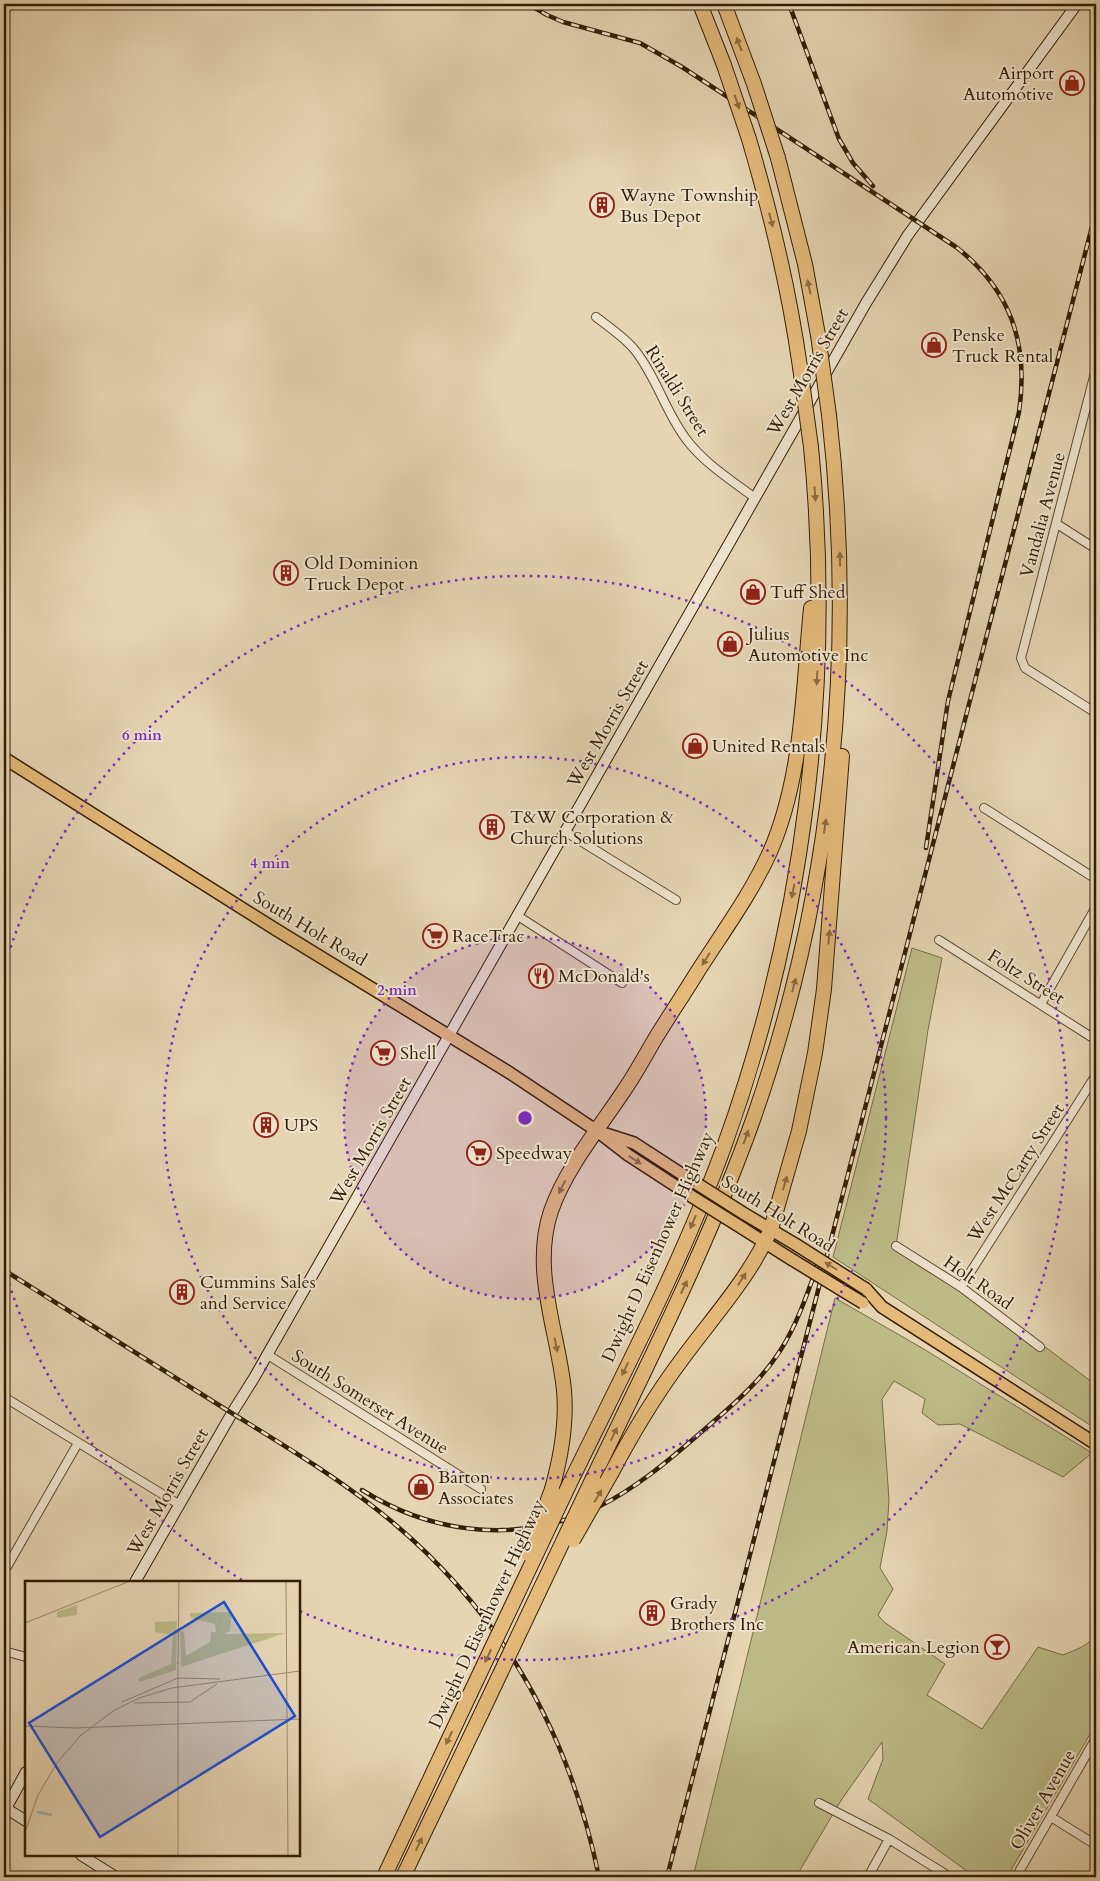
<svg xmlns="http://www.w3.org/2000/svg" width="1100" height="1881" font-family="Cardo,serif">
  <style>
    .green { fill: #bcbb88; stroke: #786c46 }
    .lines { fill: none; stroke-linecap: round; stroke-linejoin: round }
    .minor-casing { stroke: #604b30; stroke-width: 10 }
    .secondary-casing { stroke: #331d04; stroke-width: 12 }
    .primary-casing { stroke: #331d04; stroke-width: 14 }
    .motorway-casing { stroke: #331d04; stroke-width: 16 }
    .minor { stroke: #efe3ce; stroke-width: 8 }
    .secondary { stroke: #efe3ce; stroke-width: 10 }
    .primary { stroke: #e3ba7a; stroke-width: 11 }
    .motorway { stroke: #e3ba7a; stroke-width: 14 }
    .rail-casing { stroke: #331d04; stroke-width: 4.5 }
    .rail { stroke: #efe3ce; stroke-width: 2.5; stroke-dasharray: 8; stroke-linecap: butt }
    .primary-bridge-casing { stroke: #331d04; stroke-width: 14; stroke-linecap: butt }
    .motorway-bridge-casing { stroke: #331d04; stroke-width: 16; stroke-linecap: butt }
    .primary-bridge { stroke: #e3ba7a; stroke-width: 11 }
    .motorway-bridge { stroke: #e3ba7a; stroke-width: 14 }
    .oneway { fill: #8b6c3f }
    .ring { fill: none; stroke: #7b2cbf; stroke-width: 2.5; stroke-dasharray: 2.5 5 }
    .labels { text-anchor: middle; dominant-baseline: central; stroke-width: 4; stroke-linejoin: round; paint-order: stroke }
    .poi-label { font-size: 18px; fill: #331d04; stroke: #efe3ce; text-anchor: start }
    .street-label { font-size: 18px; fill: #331d04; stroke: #efe3ce }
    .inset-river { fill: none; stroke: #9bb5b8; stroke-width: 2.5 }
    .inset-road { fill: none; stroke: #9e8b6d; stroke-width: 1 }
    .view { fill: #1d4ed8; fill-opacity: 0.15; stroke: #1d4ed8; stroke-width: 2.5 }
    .inset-edge { fill: none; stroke: #331d04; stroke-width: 2.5 }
    .centre { fill: #7b2cbf; stroke: #efe3ce; stroke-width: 2.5 }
    .ring-label { font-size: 15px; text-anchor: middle; font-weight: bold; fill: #7b2cbf; stroke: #efe3ce; stroke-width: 4; stroke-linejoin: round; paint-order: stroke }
  </style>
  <rect width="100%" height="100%" fill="#e6d4b3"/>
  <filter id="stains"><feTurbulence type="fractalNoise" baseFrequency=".004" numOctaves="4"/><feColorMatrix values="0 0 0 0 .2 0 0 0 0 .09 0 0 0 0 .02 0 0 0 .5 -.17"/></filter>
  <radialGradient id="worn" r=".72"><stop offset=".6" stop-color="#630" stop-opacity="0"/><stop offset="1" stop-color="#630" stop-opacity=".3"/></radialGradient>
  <path class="green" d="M912 948 942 958 928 1030 896 1246 965 1287 1092 1382 1096 1380V1429L833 1257Z
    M835 1298 922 1348 1092 1453 1063 1477 960 1424 938 1425 922 1413 925 1399 894 1381 882 1399 889 1500 887 1531 880 1568 893 1589 878 1615 884 1622 945 1664 927 1695 982 1729 1038 1647 1063 1655C1075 1650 1089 1646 1096 1634V1724L1007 1877H975L868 1799 883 1759 882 1742 840 1802 796 1877H693Z"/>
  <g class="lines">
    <defs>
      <path id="minor" d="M596 317C609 327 624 337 634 349 656 376 665 411 686 439 704 463 731 480 755 498
        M1096 369 1021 658 1025 668 1096 713
        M1057 524 1096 549
        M984 808 1096 879
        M566 832 676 900
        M518 916 622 983
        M939 940 1096 1040
        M1041 1004 1096 907
        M896 1246 961 1287 1040 1347
        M961 1287 1096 1075
        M268 1355 481 1489
        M4 1397 180 1505
        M4 1572 78 1443
        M4 1651 26 1657
        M819 1803 889 1839 950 1877
        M1051 1817 1096 1845
        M868 1877 889 1839
        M1016 1877 1096 1738"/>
      <path id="secondary" d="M135 1582 232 1413 254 1378 866 303 908 235 1077 4
        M4 1807 26 1821
        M4 1812 26 1772
        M81 1855 116 1877"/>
      <path id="primary" d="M4 758 275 929 510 1073 597 1131 628 1155 691 1196
        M606 1134 634 1143 688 1178
        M743 1213 795 1244
        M742 1228 791 1259
        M866 1289 882 1307 1096 1444"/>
      <path id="motorway" d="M700 4 724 65
        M724 4 754 84
        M749 139C771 214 789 289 800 367
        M778 158 805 264 818 335
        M612 1472C632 1434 654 1397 680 1362 711 1319 749 1279 771 1229L799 1131 815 1053 824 989 842 756
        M593 1478C650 1359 710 1241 754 1117 833 891 856 652 829 415
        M569 1485C623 1374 683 1260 725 1144 805 921 834 682 811 447
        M552 1489C561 1457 567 1424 564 1390 558 1331 531 1271 551 1211 566 1168 600 1127 625 1089 636 1073 645 1056 655 1039 669 1016 684 994 698 971 723 932 751 894 770 852 803 776 803 689 811 608
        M384 1877 470 1694
        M403 1877 482 1712"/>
    </defs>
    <use href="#minor" class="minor-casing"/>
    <use href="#secondary" class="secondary-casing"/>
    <use href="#primary" class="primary-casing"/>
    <use href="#motorway" class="motorway-casing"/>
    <use href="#minor" class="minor"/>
    <use href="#secondary" class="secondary"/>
    <use href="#primary" class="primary"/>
    <use href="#motorway" class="motorway"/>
    <defs>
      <path id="rail" d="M528 4 547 15 563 22 640 43 682 67 956 247C1011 290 1029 344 1019 412L948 701 926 848
        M789 4 839 139 853 163 873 186
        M4 1270C76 1316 149 1361 222 1407 275 1440 331 1473 380 1512 498 1606 569 1731 599 1877
        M362 1490C435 1536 522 1544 600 1506 636 1488 668 1461 698 1435 728 1409 758 1385 780 1351 798 1323 809 1289 820 1258
        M667 1877 1096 211"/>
    </defs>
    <use href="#rail" class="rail-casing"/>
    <use href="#rail" class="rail"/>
    <defs>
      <path id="primary-bridge" d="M688 1178 743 1213
        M691 1196 742 1228
        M795 1244 866 1289
        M791 1259 863 1303"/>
      <path id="motorway-bridge" d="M724 65 749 139
        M754 84 778 158
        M818 335 829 415
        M800 367 811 447
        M573 1540 612 1472
        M528 1554 552 1489
        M470 1694 569 1485
        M482 1712 593 1478"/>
    </defs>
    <use href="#primary-bridge" class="primary-bridge-casing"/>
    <use href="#motorway-bridge" class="motorway-bridge-casing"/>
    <use href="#primary-bridge" class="primary-bridge"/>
    <use href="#motorway-bridge" class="motorway-bridge"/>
  </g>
  <defs><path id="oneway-solid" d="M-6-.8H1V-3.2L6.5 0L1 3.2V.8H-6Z" transform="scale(1.25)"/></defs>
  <g class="oneway">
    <use href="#oneway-solid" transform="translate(739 44) rotate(-111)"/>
    <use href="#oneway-solid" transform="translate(737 102) rotate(71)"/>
    <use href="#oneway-solid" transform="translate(771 220) rotate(75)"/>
    <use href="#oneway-solid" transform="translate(809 287) rotate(-102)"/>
    <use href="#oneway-solid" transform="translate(815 494) rotate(86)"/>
    <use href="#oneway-solid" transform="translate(840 559) rotate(-91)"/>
    <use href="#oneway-solid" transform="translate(817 678) rotate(93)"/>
    <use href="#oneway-solid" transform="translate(825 826) rotate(-82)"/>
    <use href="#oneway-solid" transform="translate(793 891) rotate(101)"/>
    <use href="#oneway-solid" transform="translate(829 937) rotate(-85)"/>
    <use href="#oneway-solid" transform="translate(706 959) rotate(122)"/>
    <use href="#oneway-solid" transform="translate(794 985) rotate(-75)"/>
    <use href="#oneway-solid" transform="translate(746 1137) rotate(-70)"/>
    <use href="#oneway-solid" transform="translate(635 1160) rotate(33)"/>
    <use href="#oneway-solid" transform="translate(785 1183) rotate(-73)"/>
    <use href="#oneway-solid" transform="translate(562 1187) rotate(117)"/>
    <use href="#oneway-solid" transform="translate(693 1222) rotate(113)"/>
    <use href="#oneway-solid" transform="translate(831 1266) rotate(-148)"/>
    <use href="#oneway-solid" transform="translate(742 1279) rotate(-57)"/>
    <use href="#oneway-solid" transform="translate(684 1287) rotate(-65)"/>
    <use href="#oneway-solid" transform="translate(556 1345) rotate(79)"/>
    <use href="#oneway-solid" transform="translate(625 1369) rotate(116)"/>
    <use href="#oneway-solid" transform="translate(614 1434) rotate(-64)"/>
    <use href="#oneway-solid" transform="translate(598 1496) rotate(-60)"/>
    <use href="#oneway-solid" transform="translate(488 1656) rotate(115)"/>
    <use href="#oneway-solid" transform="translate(449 1738) rotate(115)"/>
    <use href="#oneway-solid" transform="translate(419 1844) rotate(-65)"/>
  </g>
  <circle cx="525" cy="1118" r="181" fill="#7b2cbf" fill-opacity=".12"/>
  <g class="ring">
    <circle cx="525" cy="1118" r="181"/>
    <circle cx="525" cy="1118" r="361"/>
    <path d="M242 1580A542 542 0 0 1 4 1267M4 969A542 542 0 1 1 300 1611"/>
  </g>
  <defs>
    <symbol id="shop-ring" viewBox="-11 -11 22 22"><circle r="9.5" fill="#efe3ce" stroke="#8f2418" stroke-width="1.5"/><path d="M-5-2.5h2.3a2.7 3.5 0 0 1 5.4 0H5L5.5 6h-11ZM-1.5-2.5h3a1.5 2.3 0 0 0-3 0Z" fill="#8f2418"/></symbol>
    <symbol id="building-ring" viewBox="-11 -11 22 22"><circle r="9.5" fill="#efe3ce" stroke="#8f2418" stroke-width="1.5"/><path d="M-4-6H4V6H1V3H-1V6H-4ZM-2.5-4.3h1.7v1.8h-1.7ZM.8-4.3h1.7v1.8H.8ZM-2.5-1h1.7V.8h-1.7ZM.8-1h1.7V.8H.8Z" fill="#8f2418"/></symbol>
    <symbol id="supermarket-ring" viewBox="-11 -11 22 22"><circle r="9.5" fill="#efe3ce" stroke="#8f2418" stroke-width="1.5"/><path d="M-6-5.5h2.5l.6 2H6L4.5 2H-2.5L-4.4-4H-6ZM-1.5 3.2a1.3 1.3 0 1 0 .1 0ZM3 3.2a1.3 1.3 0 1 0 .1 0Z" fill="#8f2418"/></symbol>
    <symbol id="restaurant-ring" viewBox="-11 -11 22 22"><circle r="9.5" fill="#efe3ce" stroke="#8f2418" stroke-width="1.5"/><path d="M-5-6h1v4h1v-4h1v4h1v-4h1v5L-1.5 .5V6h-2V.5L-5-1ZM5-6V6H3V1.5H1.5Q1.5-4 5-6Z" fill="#8f2418"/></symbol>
    <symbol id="bar-ring" viewBox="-11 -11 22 22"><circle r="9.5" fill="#efe3ce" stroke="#8f2418" stroke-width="1.5"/><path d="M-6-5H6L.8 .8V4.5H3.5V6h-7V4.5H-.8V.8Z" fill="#8f2418"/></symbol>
  </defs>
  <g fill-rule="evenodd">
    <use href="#shop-ring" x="1058" y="69" width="28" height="28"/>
    <use href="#building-ring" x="588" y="191" width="28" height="28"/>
    <use href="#shop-ring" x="920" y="331" width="28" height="28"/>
    <use href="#building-ring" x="272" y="559" width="28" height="28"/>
    <use href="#shop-ring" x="739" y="578" width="28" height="28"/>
    <use href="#shop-ring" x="716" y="630" width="28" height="28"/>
    <use href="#shop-ring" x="681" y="732" width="28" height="28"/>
    <use href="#building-ring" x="478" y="813" width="28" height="28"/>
    <use href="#supermarket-ring" x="421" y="922" width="28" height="28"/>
    <use href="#restaurant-ring" x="527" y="962" width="28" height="28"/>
    <use href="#supermarket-ring" x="369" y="1039" width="28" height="28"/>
    <use href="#building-ring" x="252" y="1111" width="28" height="28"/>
    <use href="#supermarket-ring" x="465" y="1139" width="28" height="28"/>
    <use href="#building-ring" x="168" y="1278" width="28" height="28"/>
    <use href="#shop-ring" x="407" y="1473" width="28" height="28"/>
    <use href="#building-ring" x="638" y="1599" width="28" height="28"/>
    <use href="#bar-ring" x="983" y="1633" width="28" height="28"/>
  </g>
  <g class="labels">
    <g class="poi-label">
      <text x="1054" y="73" text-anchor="end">Airport<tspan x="1054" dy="21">Automotive</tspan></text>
      <text x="620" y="195">Wayne Township<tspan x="620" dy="21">Bus Depot</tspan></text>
      <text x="952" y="335">Penske<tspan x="952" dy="21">Truck Rental</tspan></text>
      <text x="304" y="563">Old Dominion<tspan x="304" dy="21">Truck Depot</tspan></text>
      <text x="770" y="592">Tuff Shed</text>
      <text x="748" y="634">Julius<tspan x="748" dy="21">Automotive Inc</tspan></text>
      <text x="712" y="746">United Rentals</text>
      <text x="510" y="817">T&amp;W Corporation &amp;<tspan x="510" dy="21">Church Solutions</tspan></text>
      <text x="452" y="936">RaceTrac</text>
      <text x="558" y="976">McDonald's</text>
      <text x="400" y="1053">Shell</text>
      <text x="284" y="1125">UPS</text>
      <text x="496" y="1153">Speedway</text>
      <text x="200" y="1282">Cummins Sales<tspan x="200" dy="21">and Service</tspan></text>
      <text x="438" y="1477">Barton<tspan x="438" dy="21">Associates</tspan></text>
      <text x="670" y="1603">Grady<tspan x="670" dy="21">Brothers Inc</tspan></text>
      <text x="980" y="1647" text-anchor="end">American Legion</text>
    </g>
    <g class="street-label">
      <text transform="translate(808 372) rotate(-60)">West Morris Street</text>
      <text transform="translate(677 391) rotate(58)">Rinaldi Street</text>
      <text transform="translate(1043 515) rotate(-75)">Vandalia Avenue</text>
      <text transform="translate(608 724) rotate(-60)">West Morris Street</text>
      <text transform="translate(310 929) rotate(31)">South Holt Road</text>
      <text transform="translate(1026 977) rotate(32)">Foltz Street</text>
      <text transform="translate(371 1141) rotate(-60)">West Morris Street</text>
      <text transform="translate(1016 1173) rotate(-57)">West McCarty Street</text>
      <text transform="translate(778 1214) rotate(32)">South Holt Road</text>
      <text transform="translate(658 1247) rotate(-66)">Dwight D Eisenhower Highway</text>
      <text transform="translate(978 1283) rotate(35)">Holt Road</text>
      <text transform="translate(370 1402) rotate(32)">South Somerset Avenue</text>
      <text transform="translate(168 1492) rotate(-60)">West Morris Street</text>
      <text transform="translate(487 1614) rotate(-65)">Dwight D Eisenhower Highway</text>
      <text transform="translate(1043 1800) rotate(-60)">Oliver Avenue</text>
    </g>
  </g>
  <g transform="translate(25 1581)">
    <rect width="275" height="275" fill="#e6d4b3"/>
    <path d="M52 24V34L32 37V31ZM207 31 205 50 199 53 260 52 156 86 155 50 159 51 161 75 185 61 186 51H191L190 43 166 37 165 32ZM152 40 151 89 114 101V97L146 83 148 54 130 51V41Z" fill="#bcbb88"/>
    <path class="inset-river" d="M12 231 27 234"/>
    <path class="inset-road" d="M261 0 263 275M0 42 105 0M153 83 154 0M97 121 153 97 195 98M109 122 165 121 192 103M0 145 51 147 275 138M0 251 13 214 32 182 55 155 88 130 114 117 147 107 275 90M153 275V81"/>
    <path class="view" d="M199 21 270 135 75 256 4 142Z"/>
    <rect width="275" height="275" class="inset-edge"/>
  </g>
  <circle cx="525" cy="1118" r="8" class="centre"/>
  <g class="ring-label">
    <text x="142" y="740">6 min</text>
    <text x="270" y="868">4 min</text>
    <text x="397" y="995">2 min</text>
  </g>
  <rect width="1100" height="1881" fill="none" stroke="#e6d4b3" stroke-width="20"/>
  <rect x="5" y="5" width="1090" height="1871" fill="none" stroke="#331d04" stroke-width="2.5"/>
  <rect x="10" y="10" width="1080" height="1861" fill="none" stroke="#331d04"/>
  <rect width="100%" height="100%" filter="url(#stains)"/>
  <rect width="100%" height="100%" fill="url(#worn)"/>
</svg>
